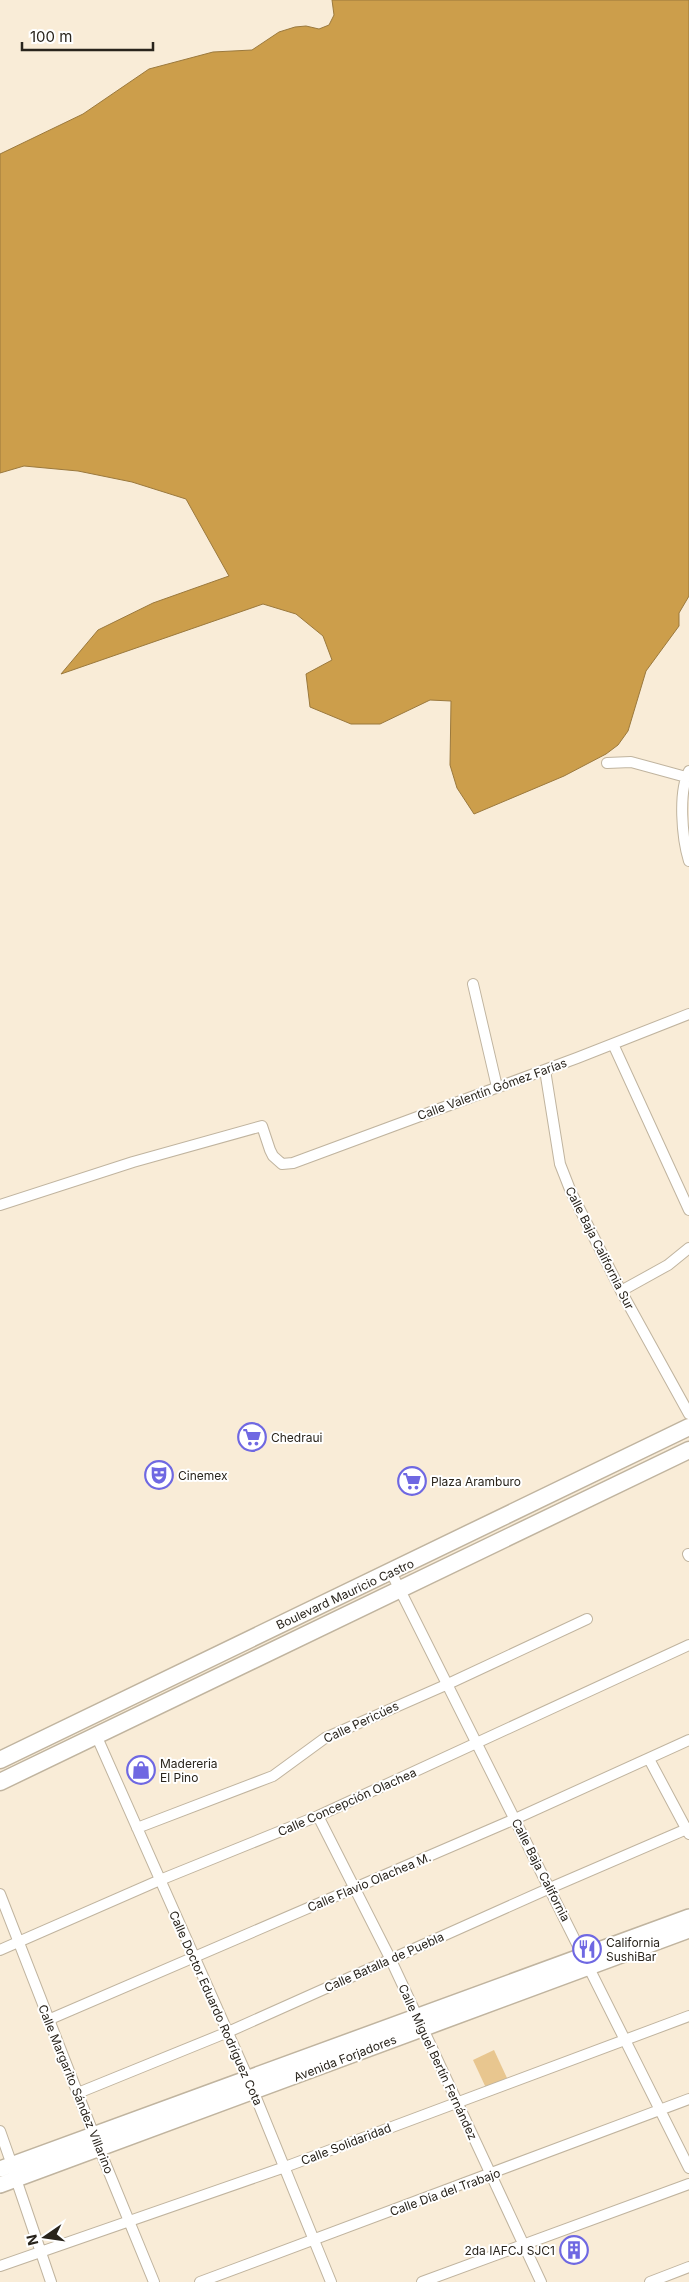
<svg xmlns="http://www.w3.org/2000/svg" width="689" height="2282" font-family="Inter,sans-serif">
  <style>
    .green { fill: #e8c68f }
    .water { fill: #cc9e4b; stroke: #9b793d }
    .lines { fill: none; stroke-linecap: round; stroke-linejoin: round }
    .minor-casing { stroke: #c0b49f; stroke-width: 12 }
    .secondary-casing { stroke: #c0b49f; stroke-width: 18 }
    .primary-casing { stroke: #c0b49f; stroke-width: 19 }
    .minor { stroke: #fff; stroke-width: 10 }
    .secondary { stroke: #fff; stroke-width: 15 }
    .primary { stroke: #fff; stroke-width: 16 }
    .labels { text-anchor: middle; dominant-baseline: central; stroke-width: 4; stroke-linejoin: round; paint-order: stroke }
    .street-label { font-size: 12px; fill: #29241c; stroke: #fff }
    .poi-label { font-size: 12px; fill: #29241c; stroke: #fff; text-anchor: start }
  </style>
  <rect width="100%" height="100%" fill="#f9ecd7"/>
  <path class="green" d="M494 2050 507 2078 486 2088 473 2060Z"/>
  <path class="water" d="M332 0H689V596L679 613V626L646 671 628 731 618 745 606 754 564 776 474 814 457 788 450 765 451 701 430 700 380 724H351L310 707 306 674 332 660 323 636 296 614 263 604 61 674 98 630 153 603 229 576 186 499 132 482 78 471 24 466 0 473V154L83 114 149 69 213 52 252 50 279 32 295 27 306 26 319 29 329 25 334 15Z"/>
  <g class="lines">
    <defs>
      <path id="minor" d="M607 763 631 762 686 777
        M689 771C678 792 682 838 689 861
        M473 984 497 1087
        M613 1044 689 1210
        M545 1070 560 1164 571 1192 621 1291 689 1414
        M0 1205 133 1162 262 1126 270 1150 273 1156 282 1164 293 1163 577 1058 689 1014
        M621 1291 668 1265 689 1248
        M688 1554 689 1556
        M391 1572 689 2168
        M96 1735 248 2078 331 2282
        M649 1759 689 1834
        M318 1816 390 1958 541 2282
        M137 1828 273 1776 325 1738 448 1684 587 1619
        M0 1894 99 2148 154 2282
        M0 1950 160 1880 318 1816 689 1645
        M48 2020 515 1819 689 1740
        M78 2093 228 2032 550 1888 689 1828
        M0 2131 12 2165
        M16 2179 51 2282
        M0 2266 285 2167 689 2016
        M200 2282 689 2099
        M422 2282 689 2184
        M650 2282 689 2267"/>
      <path id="secondary" d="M0 2169 689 1917
        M0 2185C230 2102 459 2014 689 1930"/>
      <path id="primary" d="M0 1760 689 1427
        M0 1782 689 1450"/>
    </defs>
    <use href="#minor" class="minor-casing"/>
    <use href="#secondary" class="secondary-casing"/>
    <use href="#primary" class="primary-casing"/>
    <use href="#minor" class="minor"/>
    <use href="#secondary" class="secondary"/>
    <use href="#primary" class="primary"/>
  </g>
  <defs>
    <symbol id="supermarket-ring" viewBox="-11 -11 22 22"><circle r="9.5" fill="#fff" stroke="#6f68e2" stroke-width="1.5"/><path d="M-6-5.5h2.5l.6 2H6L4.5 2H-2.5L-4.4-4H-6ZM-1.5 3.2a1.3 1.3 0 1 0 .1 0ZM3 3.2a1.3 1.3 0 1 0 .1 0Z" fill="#6f68e2"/></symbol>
    <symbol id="theatre-ring" viewBox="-11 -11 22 22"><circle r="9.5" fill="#fff" stroke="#6f68e2" stroke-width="1.5"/><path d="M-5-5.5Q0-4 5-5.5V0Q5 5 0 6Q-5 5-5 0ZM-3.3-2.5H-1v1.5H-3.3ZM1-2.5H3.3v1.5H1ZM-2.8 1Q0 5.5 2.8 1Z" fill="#6f68e2"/></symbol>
    <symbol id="shop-ring" viewBox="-11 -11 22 22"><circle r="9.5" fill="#fff" stroke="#6f68e2" stroke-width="1.5"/><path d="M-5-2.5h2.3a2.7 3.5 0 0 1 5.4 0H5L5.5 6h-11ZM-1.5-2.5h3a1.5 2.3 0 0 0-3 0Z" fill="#6f68e2"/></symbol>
    <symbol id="restaurant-ring" viewBox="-11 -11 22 22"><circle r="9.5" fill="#fff" stroke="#6f68e2" stroke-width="1.5"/><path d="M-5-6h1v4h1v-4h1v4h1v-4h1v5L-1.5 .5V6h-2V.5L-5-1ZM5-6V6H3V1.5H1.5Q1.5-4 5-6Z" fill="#6f68e2"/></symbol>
    <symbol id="building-ring" viewBox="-11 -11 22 22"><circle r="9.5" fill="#fff" stroke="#6f68e2" stroke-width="1.5"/><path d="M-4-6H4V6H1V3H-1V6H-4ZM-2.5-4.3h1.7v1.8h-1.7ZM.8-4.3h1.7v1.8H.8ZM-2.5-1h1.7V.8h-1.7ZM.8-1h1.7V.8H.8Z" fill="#6f68e2"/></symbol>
  </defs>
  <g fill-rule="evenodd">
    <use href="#supermarket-ring" x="236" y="1421" width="32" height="32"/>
    <use href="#theatre-ring" x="143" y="1459" width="32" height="32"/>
    <use href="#supermarket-ring" x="396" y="1465" width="32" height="32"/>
    <use href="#shop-ring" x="125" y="1754" width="32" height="32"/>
    <use href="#restaurant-ring" x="571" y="1933" width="32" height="32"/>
    <use href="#building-ring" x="558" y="2234" width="32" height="32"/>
  </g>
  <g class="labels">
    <g class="street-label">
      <text transform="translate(492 1089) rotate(-20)">Calle Valentín Gómez Farías</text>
      <text transform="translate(600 1248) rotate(63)">Calle Baja California Sur</text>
      <text transform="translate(345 1594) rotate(-25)">Boulevard Mauricio Castro</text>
      <text transform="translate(361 1722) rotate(-25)">Calle Pericúes</text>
      <text transform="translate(347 1802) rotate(-24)">Calle Concepción Olachea</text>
      <text transform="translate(541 1870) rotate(63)">Calle Baja California</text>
      <text transform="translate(369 1882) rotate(-23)">Calle Flavio Olachea M.</text>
      <text transform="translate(384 1962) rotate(-24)">Calle Batalla de Puebla</text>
      <text transform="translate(216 2008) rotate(66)">Calle Doctor Eduardo Rodríguez Cota</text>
      <text transform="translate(345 2058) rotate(-21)">Avenida Forjadores</text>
      <text transform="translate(438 2062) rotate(65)">Calle Miguel Bertín Fernández</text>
      <text transform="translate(76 2089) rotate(68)">Calle Margarito Sández Villarino</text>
      <text transform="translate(346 2144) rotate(-21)">Calle Solidaridad</text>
      <text transform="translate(445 2192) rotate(-20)">Calle Día del Trabajo</text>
    </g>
    <g class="poi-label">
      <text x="271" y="1437">Chedraui</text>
      <text x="178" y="1475">Cinemex</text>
      <text x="431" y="1481">Plaza Aramburo</text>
      <text x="160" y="1763">Madereria<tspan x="160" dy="14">El Pino</tspan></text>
      <text x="606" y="1942">California<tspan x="606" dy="14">SushiBar</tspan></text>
      <text x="555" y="2250" text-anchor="end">2da IAFCJ SJC1</text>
    </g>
  </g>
  <g transform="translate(45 2237) rotate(257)" stroke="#ffffff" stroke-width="4" paint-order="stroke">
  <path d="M0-4L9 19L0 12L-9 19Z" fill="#29241c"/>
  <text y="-8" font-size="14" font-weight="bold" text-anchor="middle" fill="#29241c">N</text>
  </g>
  <path d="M22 42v8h131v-8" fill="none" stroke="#29241c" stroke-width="2.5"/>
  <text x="30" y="42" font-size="15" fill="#29241c" stroke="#ffffff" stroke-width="4" paint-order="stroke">100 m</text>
</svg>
